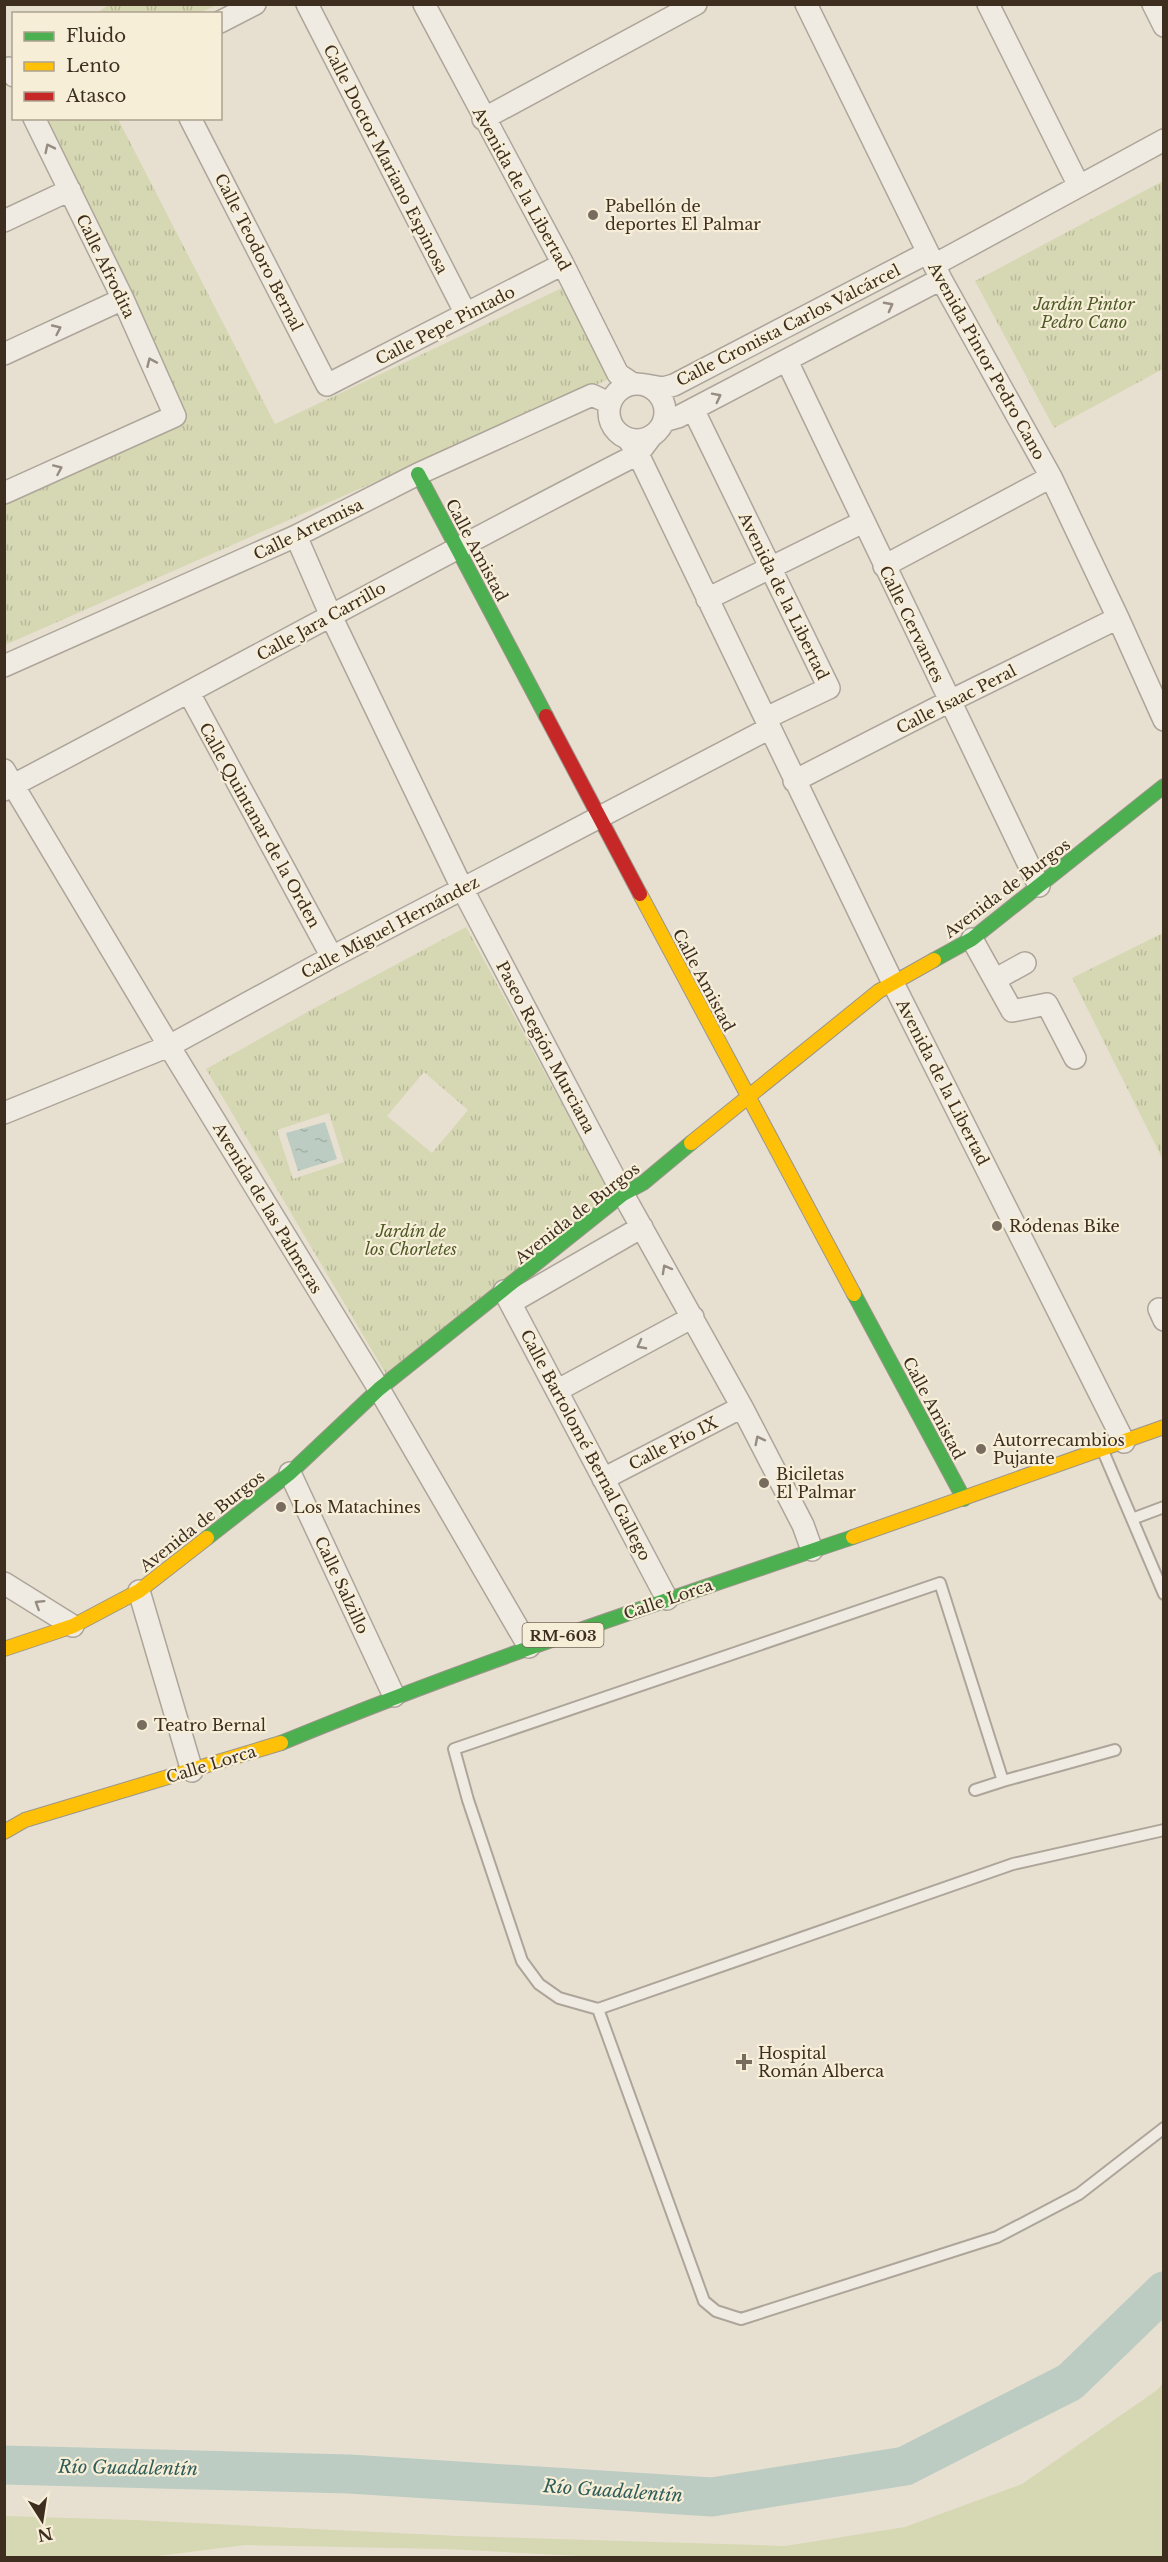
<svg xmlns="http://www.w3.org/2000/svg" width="1168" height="2562" font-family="'Libre Baskerville',serif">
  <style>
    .green { fill: #d6d7b3 }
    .park { fill: url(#park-tufts); fill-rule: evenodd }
    .water { fill: url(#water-ripples) }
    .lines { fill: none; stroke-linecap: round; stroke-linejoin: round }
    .river { stroke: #bcccc2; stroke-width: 39 }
    .lane-casing { stroke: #ada599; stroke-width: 14 }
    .street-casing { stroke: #ada599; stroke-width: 24 }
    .fast-casing { stroke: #9c958a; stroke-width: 16 }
    .slow-casing { stroke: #9c958a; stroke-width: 16 }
    .jam-casing { stroke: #9c958a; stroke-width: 16 }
    .lane { stroke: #efebe3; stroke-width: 10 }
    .street { stroke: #efebe3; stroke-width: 21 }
    .fast { stroke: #4caf50; stroke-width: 14 }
    .slow { stroke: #ffc107; stroke-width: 14 }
    .jam { stroke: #c62828; stroke-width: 14 }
    .oneway { stroke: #968c82 }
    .poi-dot { fill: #786c5e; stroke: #f7eed8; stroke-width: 2 }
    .labels { text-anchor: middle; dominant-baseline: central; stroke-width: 4.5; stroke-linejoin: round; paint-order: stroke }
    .shield { fill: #f7eed8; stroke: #756857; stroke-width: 1.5 }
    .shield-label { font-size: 15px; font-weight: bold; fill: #3d2e20 }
    .street-label { font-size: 16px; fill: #3d2e20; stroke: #f7eed8 }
    .poi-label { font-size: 16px; fill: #3d2e20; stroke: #f7eed8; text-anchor: start }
    .park-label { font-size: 16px; font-style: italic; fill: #4d5a26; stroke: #f7eed8 }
    .water-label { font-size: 18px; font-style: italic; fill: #2f5d5a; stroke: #f7eed8 }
  </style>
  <defs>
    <pattern id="park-tufts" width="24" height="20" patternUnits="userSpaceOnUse" patternTransform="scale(1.5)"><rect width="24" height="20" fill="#d6d7b3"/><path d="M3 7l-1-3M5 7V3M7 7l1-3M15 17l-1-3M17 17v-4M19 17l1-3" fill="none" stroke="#b9b99a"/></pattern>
    <pattern id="water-ripples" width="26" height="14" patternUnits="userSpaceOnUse" patternTransform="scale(1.5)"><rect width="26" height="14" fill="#bcccc2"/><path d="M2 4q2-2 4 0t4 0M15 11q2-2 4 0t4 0" fill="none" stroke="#a2b0a6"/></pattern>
  </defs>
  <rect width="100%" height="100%" fill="#e7e0d1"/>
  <path class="green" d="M1163 2383V2557L619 2558 445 2549 245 2545 142 2558 5 2557V2516L135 2520 458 2536 785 2546 905 2527 1022 2484 1157 2390Z"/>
  <path class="park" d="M108 5V4L217 5 199 13H97Z
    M40 119H118L275 424 562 288 609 379 5 645 4 502 183 421Z
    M1163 181V369L1054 428 975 281Z
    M466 927 611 1195 386 1374 206 1069 311 1010ZM424 1072 468 1110 432 1153 387 1116ZM329 1113 344 1162 293 1179 277 1130Z
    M1161 934 1164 938 1163 1160 1072 978Z"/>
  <path class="water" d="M325 1122 337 1159 298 1171 286 1133Z"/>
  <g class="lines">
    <path class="river" d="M4 2465 349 2474 712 2497 905 2466 1070 2382 1164 2291"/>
    <defs>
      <path id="lane" d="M1103 1451 1164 1594
        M1132 1519 1164 1507
        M1003 1781 1115 1750
        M975 1790 1003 1781 940 1583 454 1749 468 1800 522 1961 539 1984 559 1998 598 2009 1013 1864 1164 1830
        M598 2009 704 2301 716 2311 741 2319 997 2237 1079 2194 1164 2128"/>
      <path id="street" d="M307 4 466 314
        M424 4 563 264 618 374 633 384
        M806 4 941 279 1051 477 1118 618 1164 720
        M988 4 1079 186
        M1153 4 1164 26
        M220 22 255 4
        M4 70 9 68 14 76
        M190 118 327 385 563 264
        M483 119 696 4
        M4 221 70 190
        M934 265 1164 140
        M4 354 123 299
        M787 361 1039 886
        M609 412a28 28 0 1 1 56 0a28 28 0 1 1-56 0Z
        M646 385 663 388 674 385 927 253
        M693 409 829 688 766 718
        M664 421 678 417 941 279
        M628 439 638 454 894 985 1124 1442
        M4 493 175 416 123 299 34 118
        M296 536 331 616 462 888 623 1194 742 1407 803 1525 812 1550
        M884 566 1051 477
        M707 599 863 522
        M4 666 296 536 418 474 592 395 609 403
        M189 693 332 957
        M4 770 169 1046 379 1389 529 1647
        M794 781 950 701 1118 618
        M4 790C216 679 425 563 638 454L650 438
        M972 939 1012 1011 1047 1004 1075 1058
        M996 979 1025 963
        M4 1113 169 1046 332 957 770 728
        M504 1291 667 1599
        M512 1302 642 1227
        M1159 1309 1164 1320
        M558 1390 693 1317
        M290 1473 394 1696
        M603 1479 742 1407
        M4 1583 73 1626
        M139 1591 192 1771"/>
      <path id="fast" d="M418 474 546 716
        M934 960 972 939 1164 786
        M854 1294 964 1499
        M207 1538 290 1473 379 1389 623 1194 643 1183 691 1143
        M281 1743C469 1665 661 1602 853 1537"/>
      <path id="slow" d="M640 894 854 1294
        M691 1143 879 991 934 960
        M853 1537 1164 1427
        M4 1649 73 1626 139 1591 207 1538
        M4 1832 25 1820 281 1743"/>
      <path id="jam" d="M546 716 640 894"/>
    </defs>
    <use href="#lane" class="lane-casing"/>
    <use href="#street" class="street-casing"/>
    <use href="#fast" class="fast-casing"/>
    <use href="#slow" class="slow-casing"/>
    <use href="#jam" class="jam-casing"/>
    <use href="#lane" class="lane"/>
    <use href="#street" class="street"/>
    <use href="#fast" class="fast"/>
    <use href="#slow" class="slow"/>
    <use href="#jam" class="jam"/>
  </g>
  <defs><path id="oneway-chevron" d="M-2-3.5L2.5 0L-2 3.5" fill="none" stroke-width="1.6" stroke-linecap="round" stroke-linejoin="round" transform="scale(1.5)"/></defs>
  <g class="oneway">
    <use href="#oneway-chevron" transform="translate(49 148) rotate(-116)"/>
    <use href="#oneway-chevron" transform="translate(889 306) rotate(-28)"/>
    <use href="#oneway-chevron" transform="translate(57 329) rotate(-25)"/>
    <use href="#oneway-chevron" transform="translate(151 362) rotate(-114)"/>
    <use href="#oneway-chevron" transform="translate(717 397) rotate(-27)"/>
    <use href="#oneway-chevron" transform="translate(58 469) rotate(-24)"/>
    <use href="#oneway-chevron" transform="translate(666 1269) rotate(-119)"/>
    <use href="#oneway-chevron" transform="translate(641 1345) rotate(152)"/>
    <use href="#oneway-chevron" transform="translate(759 1440) rotate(-117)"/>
    <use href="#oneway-chevron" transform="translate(39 1604) rotate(-148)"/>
  </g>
  <g class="poi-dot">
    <circle cx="593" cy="215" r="6"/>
    <circle cx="997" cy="1226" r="6"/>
    <circle cx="981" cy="1449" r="6"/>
    <circle cx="764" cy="1483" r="6"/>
    <circle cx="281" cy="1507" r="6"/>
    <circle cx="142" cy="1725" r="6"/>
    <path d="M741 2053h6v6h6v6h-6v6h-6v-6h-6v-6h6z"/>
  </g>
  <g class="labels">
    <rect class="shield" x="522.5" y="1623" width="81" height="24" rx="4.5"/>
    <g class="shield-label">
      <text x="563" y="1635">RM-603</text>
    </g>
    <g class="street-label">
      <text transform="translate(386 159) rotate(63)">Calle Doctor Mariano Espinosa</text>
      <text transform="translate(522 189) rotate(61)">Avenida de la Libertad</text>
      <text transform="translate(259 252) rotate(63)">Calle Teodoro Bernal</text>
      <text transform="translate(106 266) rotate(64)">Calle Afrodita</text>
      <text transform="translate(445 325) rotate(-27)">Calle Pepe Pintado</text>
      <text transform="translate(788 325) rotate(-27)">Calle Cronista Carlos Valcárcel</text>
      <text transform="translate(987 361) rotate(61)">Avenida Pintor Pedro Cano</text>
      <text transform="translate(308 529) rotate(-26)">Calle Artemisa</text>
      <text transform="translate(477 550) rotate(62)">Calle Amistad</text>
      <text transform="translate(784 596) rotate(64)">Avenida de la Libertad</text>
      <text transform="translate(321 621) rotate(-29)">Calle Jara Carrillo</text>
      <text transform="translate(912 624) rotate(64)">Calle Cervantes</text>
      <text transform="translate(956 699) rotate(-27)">Calle Isaac Peral</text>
      <text transform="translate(260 825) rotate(61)">Calle Quintanar de la Orden</text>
      <text transform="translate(1007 888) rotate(-37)">Avenida de Burgos</text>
      <text transform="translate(390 927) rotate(-28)">Calle Miguel Hernández</text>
      <text transform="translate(704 980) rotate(62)">Calle Amistad</text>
      <text transform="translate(546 1047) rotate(62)">Paseo Región Murciana</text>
      <text transform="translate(943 1082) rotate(63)">Avenida de la Libertad</text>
      <text transform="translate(268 1208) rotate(59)">Avenida de las Palmeras</text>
      <text transform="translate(577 1213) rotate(-38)">Avenida de Burgos</text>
      <text transform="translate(934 1408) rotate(62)">Calle Amistad</text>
      <text transform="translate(673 1443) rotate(-27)">Calle Pío IX</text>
      <text transform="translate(586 1445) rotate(62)">Calle Bartolomé Bernal Gallego</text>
      <text transform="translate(202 1521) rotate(-38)">Avenida de Burgos</text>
      <text transform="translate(342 1585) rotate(65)">Calle Salzillo</text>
      <text transform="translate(668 1599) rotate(-19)">Calle Lorca</text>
      <text transform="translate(211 1764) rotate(-17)">Calle Lorca</text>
    </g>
    <g class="poi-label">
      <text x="605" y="206">Pabellón de<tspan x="605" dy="18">deportes El Palmar</tspan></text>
      <text x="1009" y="1226">Ródenas Bike</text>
      <text x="993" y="1440">Autorrecambios<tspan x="993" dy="18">Pujante</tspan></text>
      <text x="776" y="1474">Biciletas<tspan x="776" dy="18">El Palmar</tspan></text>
      <text x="293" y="1507">Los Matachines</text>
      <text x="154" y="1725">Teatro Bernal</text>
      <text x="758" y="2053">Hospital<tspan x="758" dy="18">Román Alberca</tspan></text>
    </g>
    <g class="park-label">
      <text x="1084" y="304">Jardín Pintor<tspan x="1084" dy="18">Pedro Cano</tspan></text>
      <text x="411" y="1231">Jardín de<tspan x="411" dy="18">los Chorletes</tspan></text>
    </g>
    <g class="water-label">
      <text transform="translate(128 2468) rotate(1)">Río Guadalentín</text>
      <text transform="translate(613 2491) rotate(4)">Río Guadalentín</text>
    </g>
  </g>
  <rect width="1168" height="2562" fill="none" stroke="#3d2e20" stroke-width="12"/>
  <rect x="12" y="12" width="210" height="108" fill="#f7eed8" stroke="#ada18e" stroke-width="1.5"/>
  <rect x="24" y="32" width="30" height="9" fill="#4caf50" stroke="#ada18e" stroke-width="1.5"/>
  <text x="66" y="42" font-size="18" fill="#3d2e20">Fluido</text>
  <rect x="24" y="62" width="30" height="9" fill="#ffc107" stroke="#ada18e" stroke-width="1.5"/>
  <text x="66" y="72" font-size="18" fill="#3d2e20">Lento</text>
  <rect x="24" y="92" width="30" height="9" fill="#c62828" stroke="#ada18e" stroke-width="1.5"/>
  <text x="66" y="102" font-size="18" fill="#3d2e20">Atasco</text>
  <g transform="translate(42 2520) rotate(168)" stroke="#f7eed8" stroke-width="4.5" paint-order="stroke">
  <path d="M0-4.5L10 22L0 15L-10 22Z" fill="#3d2e20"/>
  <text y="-9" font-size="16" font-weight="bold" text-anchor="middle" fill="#3d2e20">N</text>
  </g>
</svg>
